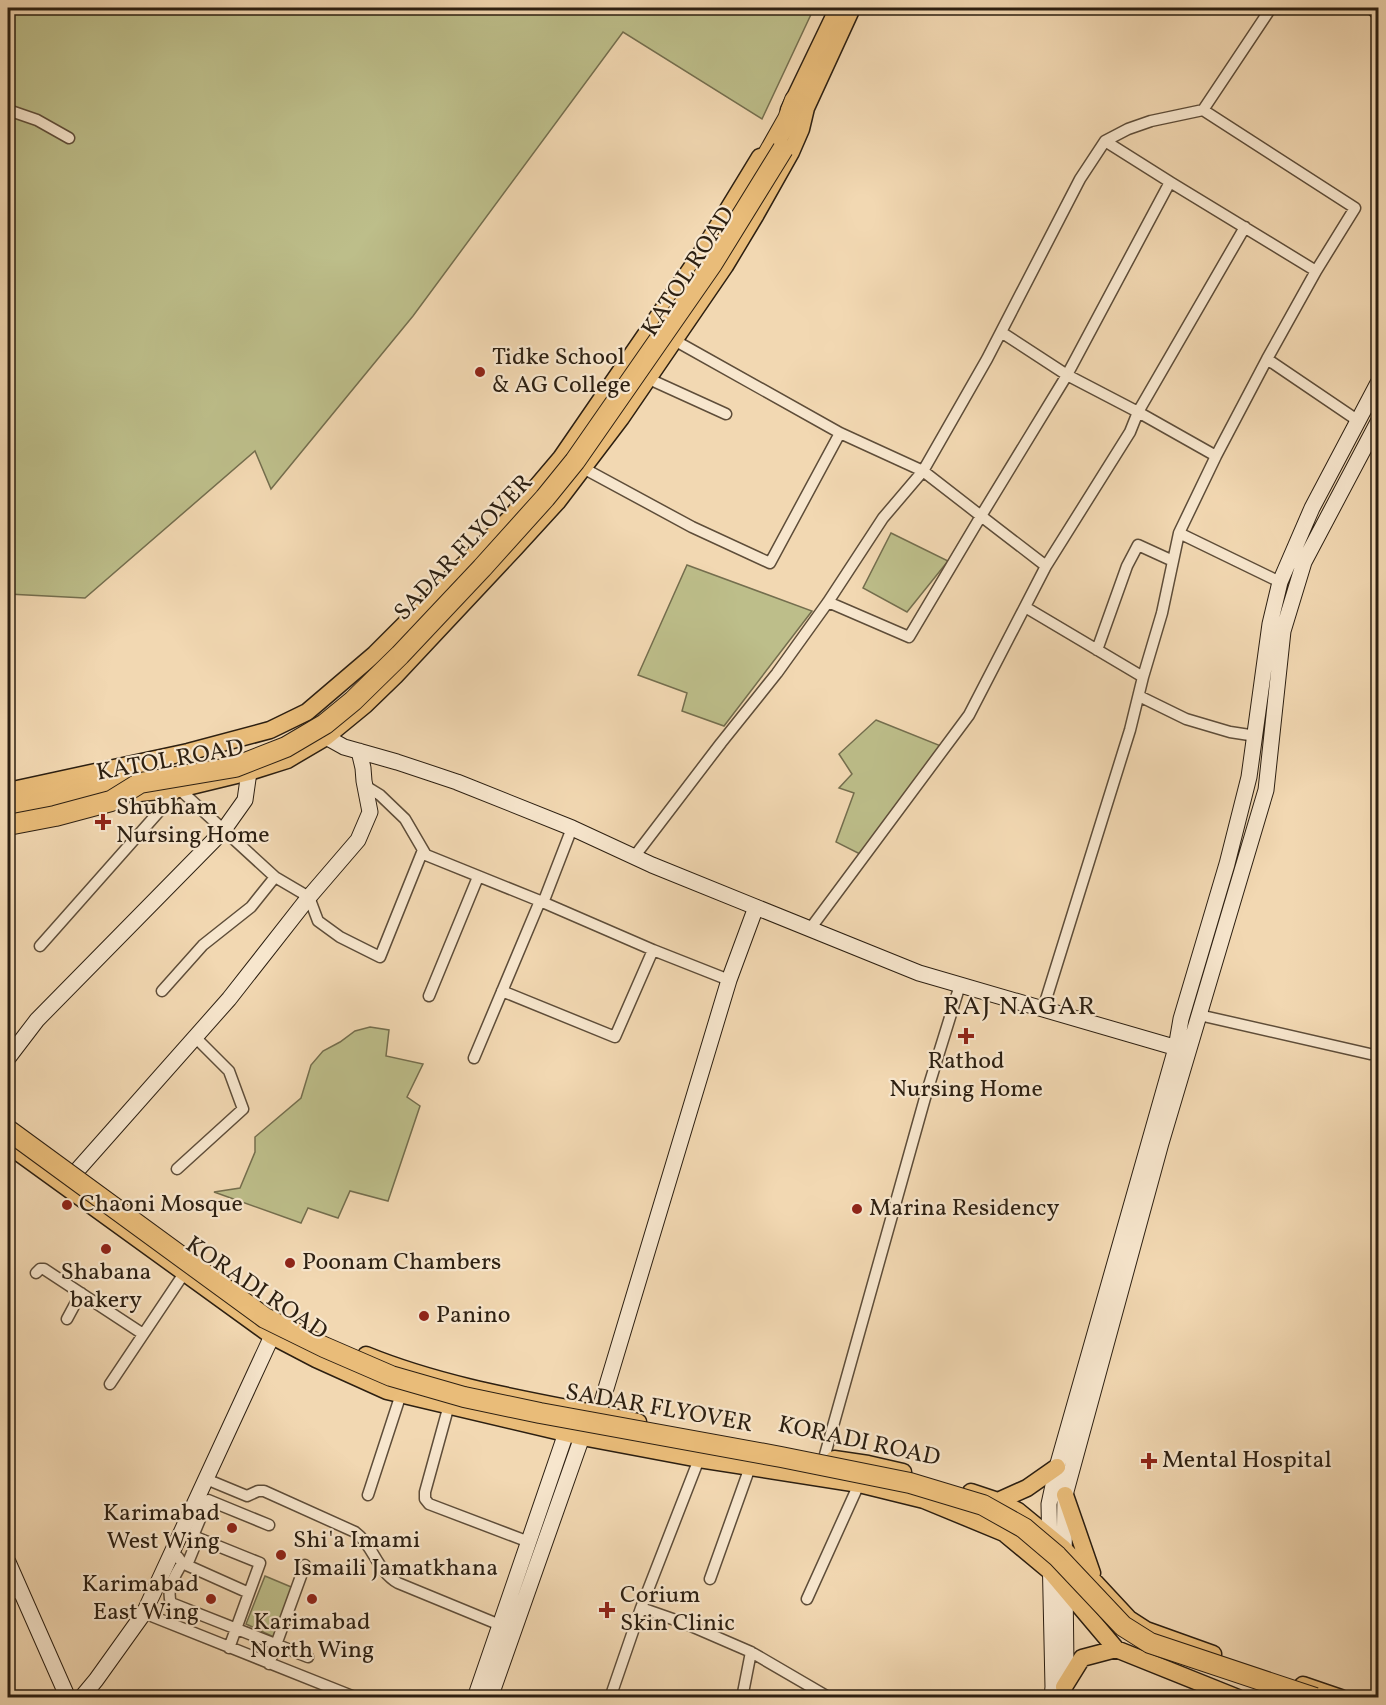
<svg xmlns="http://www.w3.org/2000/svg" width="1386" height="1705" font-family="Vollkorn,serif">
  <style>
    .green { fill: #bdbe8a; stroke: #746e4e; stroke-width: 1.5 }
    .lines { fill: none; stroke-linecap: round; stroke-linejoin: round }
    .street-casing { stroke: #5e4d39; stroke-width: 13 }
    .secondary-casing { stroke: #2c1f11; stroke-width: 17 }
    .primary-casing { stroke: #2c1f11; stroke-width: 19 }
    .highway-casing { stroke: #2c1f11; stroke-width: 22 }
    .street { stroke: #f7e6cd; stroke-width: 10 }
    .secondary { stroke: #f7e6cd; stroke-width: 15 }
    .primary { stroke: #e9bc79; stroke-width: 16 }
    .highway { stroke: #e9bc79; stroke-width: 20 }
    .highway-bridge-casing { stroke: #2c1f11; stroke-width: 22; stroke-linecap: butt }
    .highway-bridge { stroke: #e9bc79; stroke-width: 20 }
    .poi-dot { fill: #8f2418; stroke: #f7e6cd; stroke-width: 2 }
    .labels { text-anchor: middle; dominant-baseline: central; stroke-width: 4.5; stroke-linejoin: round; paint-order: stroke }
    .street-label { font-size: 24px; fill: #2c1f11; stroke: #f7e6cd }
    .poi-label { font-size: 24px; fill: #2c1f11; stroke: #f7e6cd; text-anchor: start }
    .neighbourhood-label { font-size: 26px; letter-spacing: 1.5px; fill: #2c1f11; stroke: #f7e6cd }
  </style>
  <rect width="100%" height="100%" fill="#f2d8b2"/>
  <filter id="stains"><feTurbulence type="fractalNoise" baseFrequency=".00333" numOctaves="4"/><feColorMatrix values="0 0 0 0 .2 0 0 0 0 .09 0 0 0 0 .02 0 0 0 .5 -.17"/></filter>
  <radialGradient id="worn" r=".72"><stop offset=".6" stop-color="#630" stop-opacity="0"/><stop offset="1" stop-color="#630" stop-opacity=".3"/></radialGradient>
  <path class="green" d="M8 8H814L762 119 623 32 413 316 271 489 255 451 85 598 8 594Z
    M891 533 948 561 907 612 863 588Z
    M687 565 812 611 724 726 682 711 687 693 638 675Z
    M876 720 941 746 862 855 836 842 854 793 839 788 852 774 839 754Z
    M370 1027 389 1030 386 1056 423 1064 407 1097 420 1106 388 1201 350 1191 338 1218 308 1208 301 1223 214 1192 240 1188 255 1152V1137L301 1098 311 1065 323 1051 340 1042 355 1031Z
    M265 1576 296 1589 276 1638 246 1624Z"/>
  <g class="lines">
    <defs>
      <path id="street" d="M8 110 37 120 69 138
        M1105 141 1170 182
        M1001 332 1067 375 1138 412 1216 456
        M674 340 840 433 923 471 981 516 909 637 828 602
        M1267 359 1357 420
        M649 379 726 414
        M583 468 692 527 770 563 840 433
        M1179 533 1280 582
        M1046 566 1130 432 1138 412 1245 227
        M1025 607 1143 677
        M1097 650 1127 566 1138 545 1173 561
        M1139 696 1186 719 1230 732 1256 736
        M365 783 367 787 380 795 405 819 426 855 540 901
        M634 857 721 743 777 673 828 602 883 518 923 471 987 359 1080 179 1105 141 1128 129 1151 121 1203 110 1271 8
        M543 903 572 828
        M810 929 969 715 1046 566 981 516 1067 375 1170 182 1316 271
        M40 946 179 789 275 877 309 897 318 921 340 937 380 957 423 850
        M162 991 203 945 251 907 275 877
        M502 991 615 1037 653 950
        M429 996 478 877
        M1043 1009 1130 730 1143 677 1162 613 1179 533 1216 456 1267 359 1316 271 1355 208 1203 110
        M1199 1015 1370 1054
        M474 1058 540 901 653 950 729 980
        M177 1169 243 1109 229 1071 195 1037
        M36 1273 40 1269H44L143 1334
        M67 1319 81 1293
        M110 1384 185 1272
        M449 1405 425 1492V1499L429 1504 529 1542
        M821 1469 925 1098 960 985
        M206 1479 247 1496 258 1491H264L355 1532C374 1546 376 1570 398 1583L500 1625
        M368 1495 401 1394
        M178 1557 182 1563 249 1593
        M182 1563C175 1576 166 1588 171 1603L308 1657
        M187 1565 198 1538
        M710 1579 750 1467
        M8 1596 20 1591
        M807 1599 859 1484
        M641 1608 684 1623 751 1652 830 1698
        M144 1613 357 1698
        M229 1648 260 1563 193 1536 208 1500 269 1525
        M269 1664 305 1565
        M610 1698 641 1608 699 1459
        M742 1698 751 1652"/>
      <path id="secondary" d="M320 730 326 737 344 747 397 762 457 782 572 828 652 865 919 973 1184 1050
        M8 1058 37 1020 223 831 245 800 249 772
        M66 1183 229 999 309 897 358 840 370 812 364 781 363 768 359 751
        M595 1425 729 980 756 907
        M1064 1559 1065 1495 1161 1143 1266 790 1283 631 1304 562 1378 422
        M8 1562 68 1698
        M81 1698 96 1680 144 1613 272 1336
        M475 1698 566 1433
        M490 1698 582 1437
        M1052 1698 1053 1687 1049 1504 1057 1467 1176 1048 1181 1019 1227 864 1249 777 1270 624 1280 582 1312 508 1378 383
        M1063 1698 1066 1666 1065 1583"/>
      <path id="primary" d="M1375 8 1378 11
        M789 110 838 8
        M8 791 188 752 270 730 307 712 375 654 442 587 510 518 561 458 699 257 760 157
        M130 794 179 789 249 772 287 760 326 737 365 705 395 676 515 548 558 501 621 418 725 266 755 216 791 152 801 129 806 108 852 8
        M18 814 75 802
        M8 1145 272 1336 316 1359 387 1391 582 1437 699 1459 859 1484 924 1500 1004 1533 1051 1572 1116 1649 1238 1698
        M366 1355C452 1390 547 1403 638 1422
        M834 1459 868 1464 903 1472
        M971 1492 998 1501 1018 1511 1063 1548 1129 1619 1146 1630 1213 1654
        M1065 1495 1092 1573
        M998 1501 1027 1488 1057 1467
        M1303 1685 1341 1698
        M1064 1687 1082 1658 1116 1649"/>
      <path id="highway" d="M758 172 788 119 795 100
        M8 803 148 775"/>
    </defs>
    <use href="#street" class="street-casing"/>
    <use href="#secondary" class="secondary-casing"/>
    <use href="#primary" class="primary-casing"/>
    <use href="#highway" class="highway-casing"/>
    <use href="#street" class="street"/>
    <use href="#secondary" class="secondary"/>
    <use href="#primary" class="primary"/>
    <use href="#highway" class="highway"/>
    <defs>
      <path id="highway-bridge" d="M8 825 55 816 111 801 140 783 235 767 286 747 325 724 353 701 400 655 482 568 545 498 575 461 712 264 783 149
        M8 1130 265 1318 324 1347 391 1376 464 1397 540 1413 781 1457 910 1483 983 1505 1024 1528 1057 1556 1123 1626 1150 1643 1315 1698"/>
    </defs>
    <use href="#highway-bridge" class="highway-bridge-casing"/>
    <use href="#highway-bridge" class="highway-bridge"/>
  </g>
  <g class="poi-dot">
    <circle cx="480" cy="372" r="6"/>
    <path d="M100 813h6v6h6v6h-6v6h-6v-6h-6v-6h6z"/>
    <path d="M963 1027h6v6h6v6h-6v6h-6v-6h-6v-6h6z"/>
    <circle cx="67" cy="1205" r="6"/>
    <circle cx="857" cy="1209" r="6"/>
    <circle cx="106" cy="1249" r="6"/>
    <circle cx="290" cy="1263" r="6"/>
    <circle cx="424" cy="1316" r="6"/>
    <path d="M1146 1452h6v6h6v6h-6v6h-6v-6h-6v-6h6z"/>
    <circle cx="232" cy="1528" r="6"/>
    <circle cx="281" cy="1555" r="6"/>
    <circle cx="211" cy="1599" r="6"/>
    <circle cx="312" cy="1599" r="6"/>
    <path d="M604 1601h6v6h6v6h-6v6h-6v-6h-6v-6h6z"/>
  </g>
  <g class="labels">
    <g class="street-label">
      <text transform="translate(689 272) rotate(-57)">KATOL ROAD</text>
      <text transform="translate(464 548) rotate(-47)">SADAR FLYOVER</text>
      <text transform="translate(170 761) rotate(-10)">KATOL ROAD</text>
      <text transform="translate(256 1289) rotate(34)">KORADI ROAD</text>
      <text transform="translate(659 1409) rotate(10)">SADAR FLYOVER</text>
      <text transform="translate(859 1442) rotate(12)">KORADI ROAD</text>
    </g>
    <g class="poi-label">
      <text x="492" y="358">Tidke School<tspan x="492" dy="28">&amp; AG College</tspan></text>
      <text x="116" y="808">Shubham<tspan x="116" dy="28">Nursing Home</tspan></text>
      <text x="966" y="1062" text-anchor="middle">Rathod<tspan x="966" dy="28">Nursing Home</tspan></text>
      <text x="79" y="1205">Chaoni Mosque</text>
      <text x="869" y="1209">Marina Residency</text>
      <text x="302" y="1263">Poonam Chambers</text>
      <text x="106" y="1273" text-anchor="middle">Shabana<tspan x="106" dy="28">bakery</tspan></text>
      <text x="436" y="1316">Panino</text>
      <text x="1162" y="1461">Mental Hospital</text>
      <text x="220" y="1514" text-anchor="end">Karimabad<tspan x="220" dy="28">West Wing</tspan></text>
      <text x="293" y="1541">Shi'a Imami<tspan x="293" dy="28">Ismaili Jamatkhana</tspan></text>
      <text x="199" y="1585" text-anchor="end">Karimabad<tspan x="199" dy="28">East Wing</tspan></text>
      <text x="620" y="1596">Corium<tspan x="620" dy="28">Skin Clinic</tspan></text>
      <text x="312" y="1623" text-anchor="middle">Karimabad<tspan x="312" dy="28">North Wing</tspan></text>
    </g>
    <g class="neighbourhood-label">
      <text x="1020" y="1007">RAJ NAGAR</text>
    </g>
  </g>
  <rect width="1386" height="1705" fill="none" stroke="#f2d8b2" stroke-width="30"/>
  <rect x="9" y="9" width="1368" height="1687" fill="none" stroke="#2c1f11" stroke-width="3"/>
  <rect x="15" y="15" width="1356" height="1675" fill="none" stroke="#2c1f11" stroke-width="1.5"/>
  <rect width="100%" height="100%" filter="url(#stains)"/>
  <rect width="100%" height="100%" fill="url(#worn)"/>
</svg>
